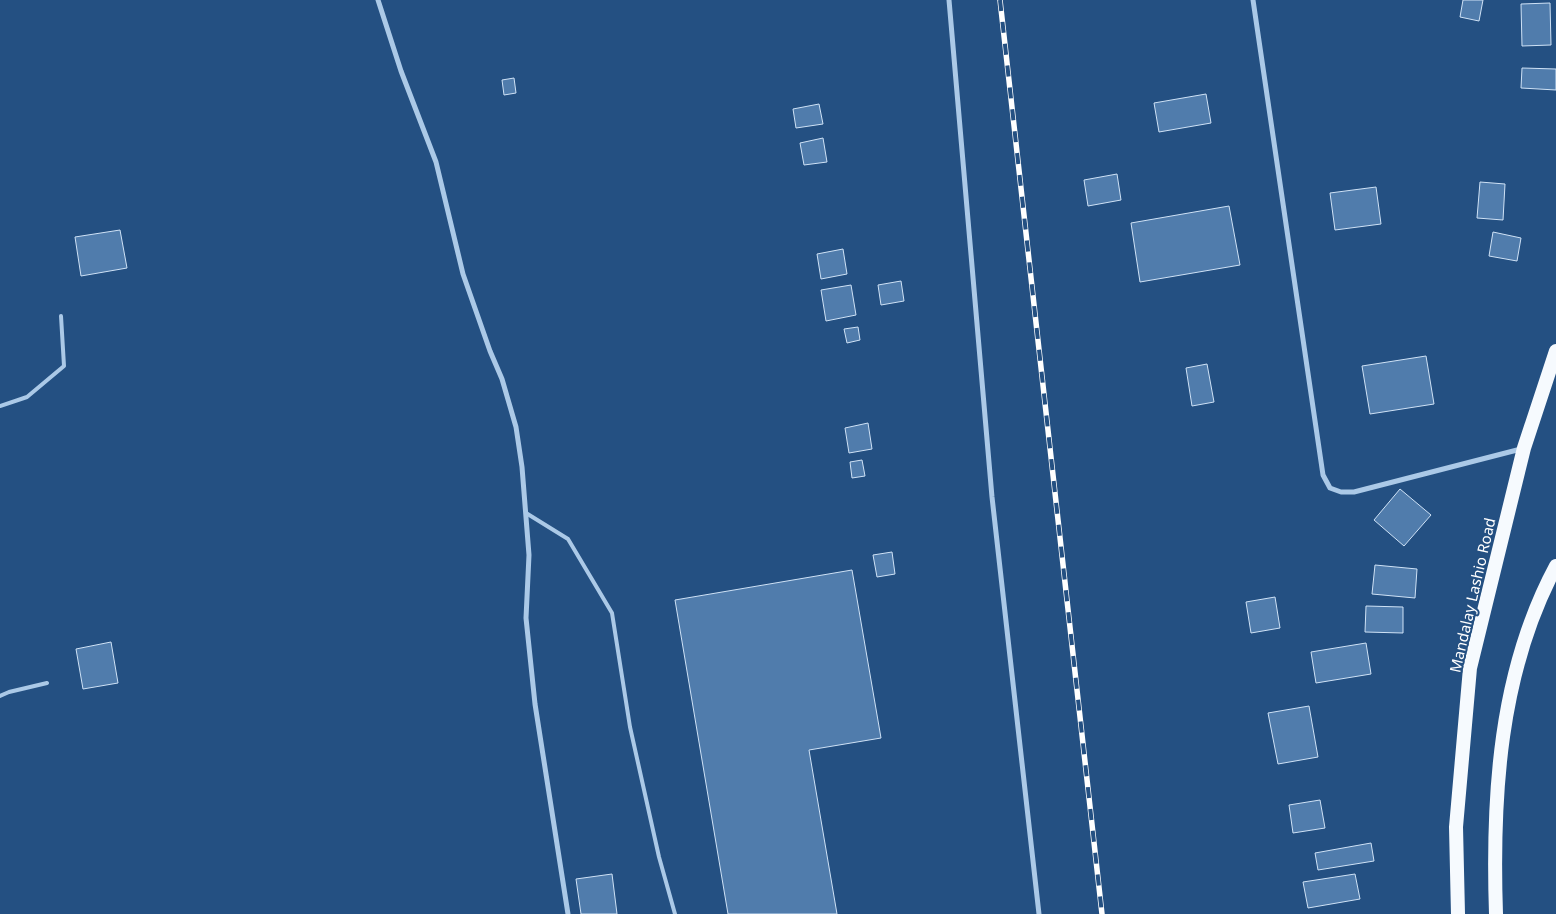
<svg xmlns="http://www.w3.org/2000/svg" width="1556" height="914" font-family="'Noto Sans',sans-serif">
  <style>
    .building { fill: #507cac; stroke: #cfe2f6 }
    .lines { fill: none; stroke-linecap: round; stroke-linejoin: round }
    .service { stroke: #abc9e7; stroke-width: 4 }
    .minor { stroke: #abc9e7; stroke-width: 5 }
    .trunk { stroke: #f6fafe; stroke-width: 14 }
    .rail-casing { stroke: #fff; stroke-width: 5.5 }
    .rail { stroke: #245082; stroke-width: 4; stroke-dasharray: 11; stroke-linecap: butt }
    .labels { text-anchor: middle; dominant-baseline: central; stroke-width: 4; stroke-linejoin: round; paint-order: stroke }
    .street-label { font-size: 15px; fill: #fff; stroke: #245082 }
  </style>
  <rect width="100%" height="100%" fill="#245082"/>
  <path class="building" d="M1463 0H1483L1479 21 1460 17Z
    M1550 3 1551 45 1522 46 1521 4Z
    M1522 68 1556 69V90L1521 88Z
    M514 78 516 93 504 95 502 80Z
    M1206 94 1211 123 1159 132 1154 103Z
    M819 104 823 124 796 128 793 109Z
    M823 138 827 162 804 165 800 143Z
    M1117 174 1121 200 1088 206 1084 180Z
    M1480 182 1505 184 1503 220 1477 218Z
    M1376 187 1381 224 1335 230 1330 193Z
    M1229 206 1240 265 1140 282 1131 223Z
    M120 230 127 268 81 276 75 237Z
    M1493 232 1521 238 1517 261 1489 256Z
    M843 249 847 274 821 279 817 254Z
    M901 281 904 301 881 305 878 285Z
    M851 285 856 315 826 321 821 290Z
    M858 327 860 340 847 343 844 329Z
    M1426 356 1434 404 1370 414 1362 366Z
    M1207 364 1214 402 1192 406 1186 368Z
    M868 423 872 449 849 453 845 428Z
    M862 460 865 476 852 478 850 462Z
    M1400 489 1431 515 1404 546 1374 520Z
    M892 552 895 574 877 577 873 555Z
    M1375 565 1417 569 1415 598 1372 594Z
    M852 570 881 738 809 750 837 914H728L675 600Z
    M1275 597 1280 628 1251 633 1246 602Z
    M1366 606 1403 607V633L1365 632Z
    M111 642 118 683 83 689 76 649Z
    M1366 643 1371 674 1316 683 1311 652Z
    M1309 706 1318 757 1278 764 1268 713Z
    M1320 800 1325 828 1293 833 1289 805Z
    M1371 843 1374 861 1318 870 1315 853Z
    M612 874 617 914H581L576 879Z
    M1355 874 1360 899 1308 908 1303 882Z"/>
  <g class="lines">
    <path class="service" d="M0 406 27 397 64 366 61 316
      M526 513 568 539 612 613 630 727 659 857 675 914
      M0 696 9 692 47 683"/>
    <path class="minor" d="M378 0 401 71 436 162 463 274 490 351 502 379 516 427 522 467 529 555 526 618 535 704 568 914
      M949 0 992 497 1039 914
      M1253 0 1323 475 1330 488 1341 492H1354L1521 449"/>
    <path class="trunk" d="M1458 914 1456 827 1470 668 1524 448 1556 351
      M1496 914C1492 797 1499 672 1556 566"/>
    <defs>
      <path id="rail" d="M1000 0 1102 914"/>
    </defs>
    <use href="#rail" class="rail-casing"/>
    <use href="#rail" class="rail"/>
  </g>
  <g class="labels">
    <g class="street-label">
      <text transform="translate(1472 595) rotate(-77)">Mandalay Lashio Road</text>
    </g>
  </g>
</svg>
